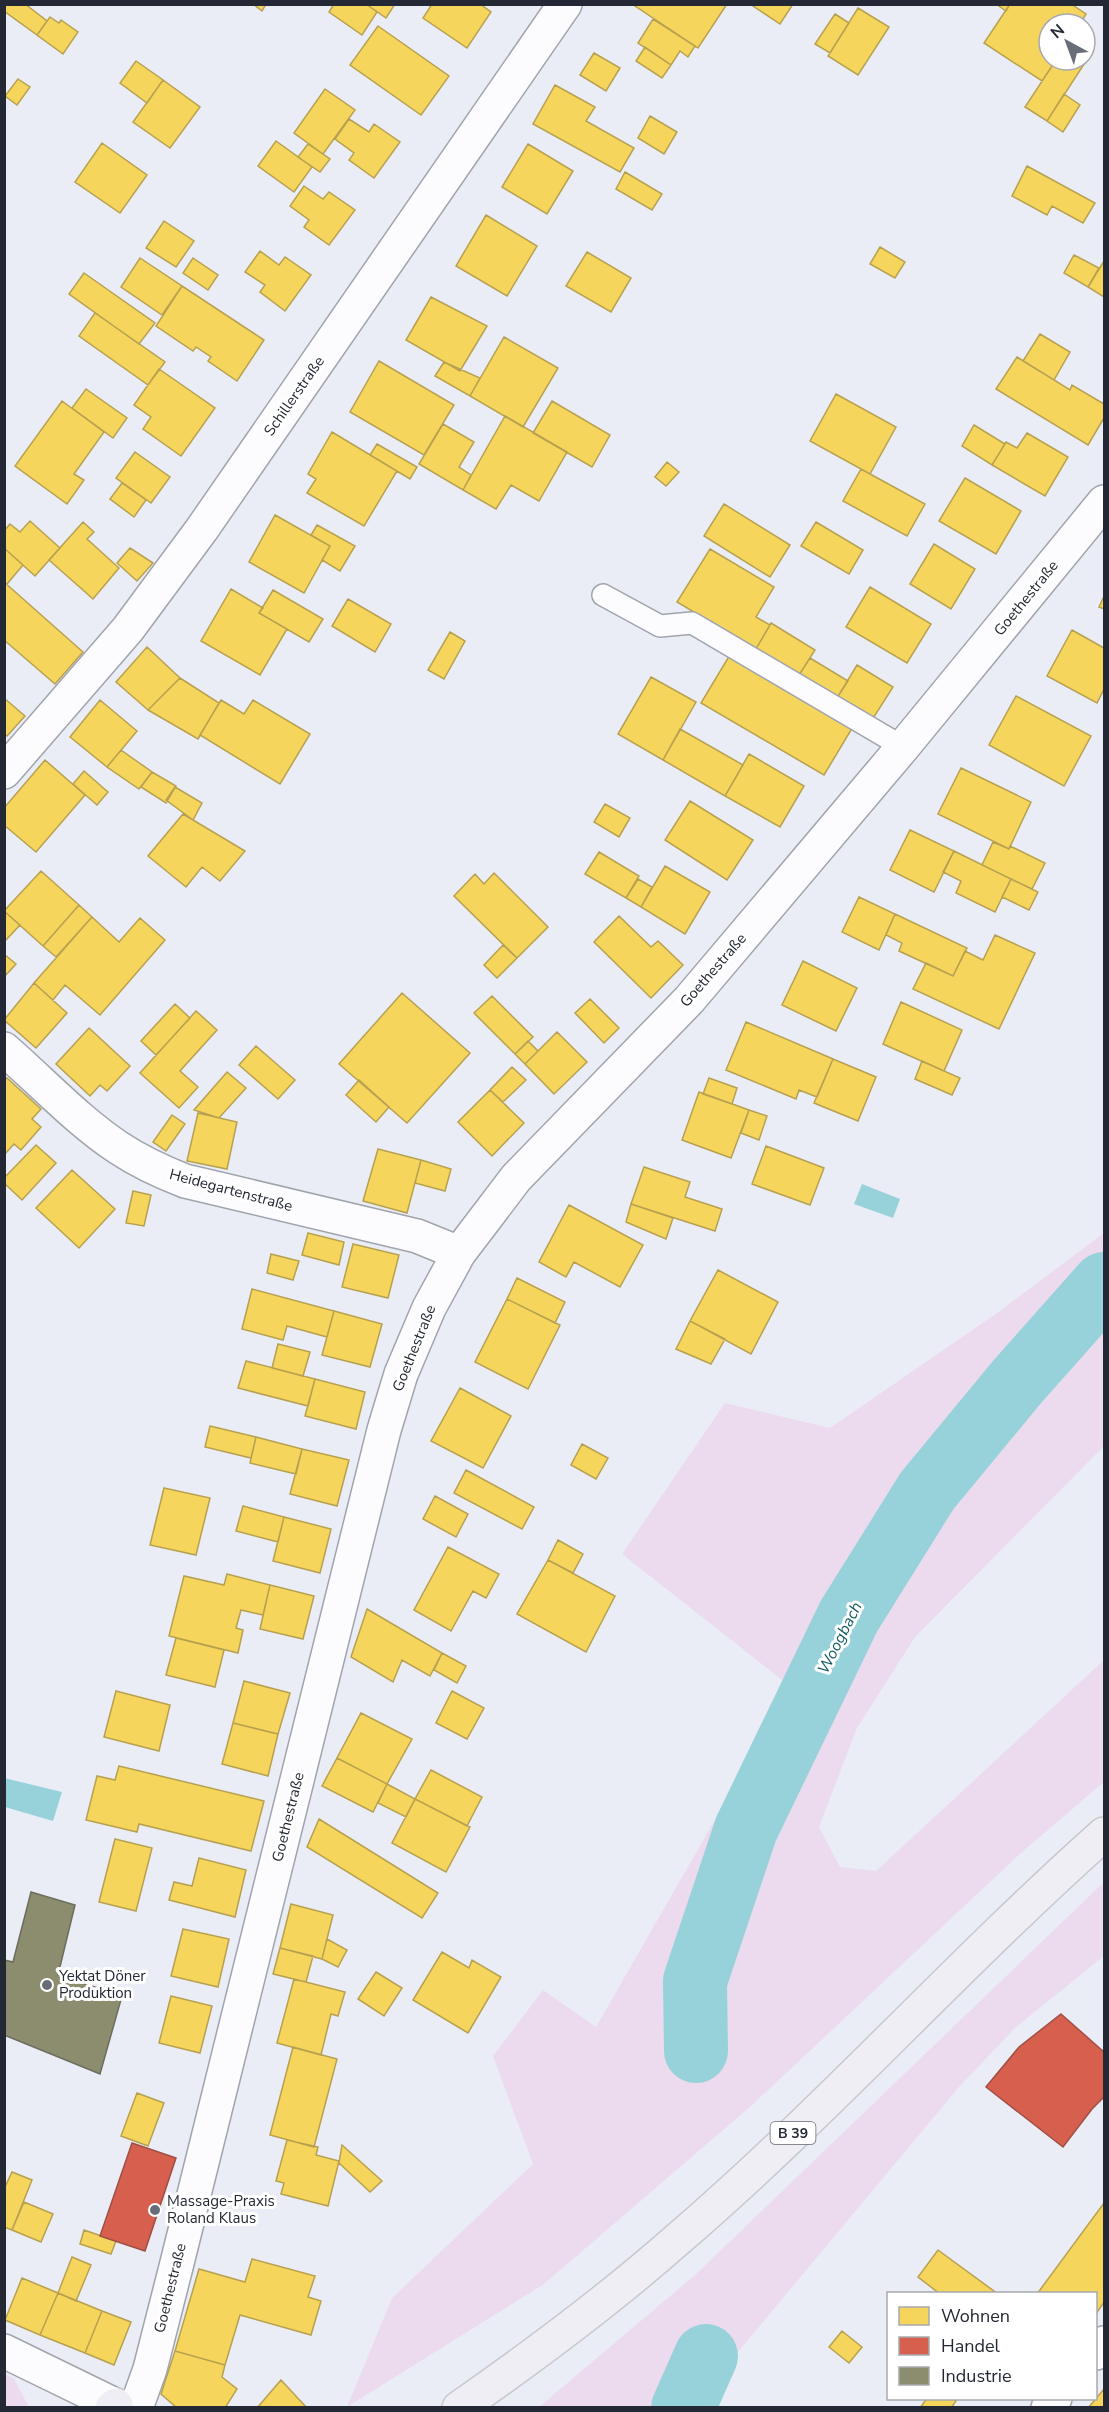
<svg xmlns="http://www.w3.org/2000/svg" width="1109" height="2412" font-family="'Nunito Sans',sans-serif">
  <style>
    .green { fill: #ecdbee }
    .water { fill: #97d2da }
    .homes { fill: #f6d55c; stroke: #b7a150; stroke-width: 1.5 }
    .shops { fill: #d6604d; stroke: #a04f46; stroke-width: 1.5 }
    .industry { fill: #8c8c6e; stroke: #6c6e5d; stroke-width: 1.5 }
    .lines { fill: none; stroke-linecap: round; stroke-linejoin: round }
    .river { stroke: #97d2da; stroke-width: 64 }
    .lane-casing { stroke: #a0a4ad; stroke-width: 24 }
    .street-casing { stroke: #a0a4ad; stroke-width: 36 }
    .secondary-casing { stroke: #a0a4ad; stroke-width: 36 }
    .primary-casing { stroke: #c8c9ce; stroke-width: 36 }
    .lane { stroke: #fcfcfe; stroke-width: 21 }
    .street { stroke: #fcfcfe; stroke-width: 33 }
    .secondary { stroke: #fcfcfe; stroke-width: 33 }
    .primary { stroke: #efeef5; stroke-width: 33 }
    .poi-dot { fill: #696d78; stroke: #fff; stroke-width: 2 }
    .labels { text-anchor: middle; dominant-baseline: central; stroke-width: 6; stroke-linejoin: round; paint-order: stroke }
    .shield { fill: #fff; stroke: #656871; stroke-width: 1.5 }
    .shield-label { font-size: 14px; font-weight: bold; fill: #232834 }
    .street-label { font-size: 15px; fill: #232834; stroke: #fff }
    .poi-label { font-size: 15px; fill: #232834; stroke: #fff; text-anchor: start }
    .water-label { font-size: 16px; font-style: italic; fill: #125b60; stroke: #fff }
  </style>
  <rect width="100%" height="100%" fill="#eaedf5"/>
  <path class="green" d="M1104 1233V1446L915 1637 857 1728 819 1827 840 1867 876 1871 1104 1660V1782L1021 1853 751 2106 544 2284 347 2407 392 2298 533 2164 493 2056 543 1990 596 2027 791 1687 622 1554 725 1403 830 1428 997 1313Z
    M1104 1882V1956L1016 2027 960 2086 692 2407H539L695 2275Z
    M5 2374 14 2379 29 2407H5Z"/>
  <path class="water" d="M862 1184 900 1199 893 1218 854 1204Z
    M4 1778 62 1792 53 1821 5 1807Z"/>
  <path class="homes" d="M4 4H25L47 21 37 35 4 11Z
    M253 4H266L262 11Z
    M334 4H366L377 12 362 35 329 12Z
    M366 4H395L386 18Z
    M432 4H480L491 12 467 48 423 18Z
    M632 4H727L698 48Z
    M750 4H793L780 24Z
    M996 4H1010L1006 11Z
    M1010 4H1071L1086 14 1080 24H1049V60H1056L1042 81 984 43Z
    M858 8 889 27 858 75 828 56Z
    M835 14 849 23 830 53 815 44Z
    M50 17 59 23 61 20 78 32 63 54 37 35Z
    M653 19 695 46 688 57 680 51 671 65 638 43Z
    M378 26 449 76 421 115 350 65Z
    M645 47 671 65 662 78 636 61Z
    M1085 47 1092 52 1047 121 1025 107 1056 60H1085Z
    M594 53 620 68 606 91 580 75Z
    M136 61 163 80 147 103 120 83Z
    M18 79 30 87 17 105 5 96Z
    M163 80 200 107 170 148 133 122Z
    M555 85 595 107 586 121 634 148 620 172 533 124Z
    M325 89 355 110 323 154 294 133Z
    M1064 94 1080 105 1063 132 1047 121Z
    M650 116 677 132 664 154 638 138Z
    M349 119 369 132 374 124 400 142 374 178 349 160 354 153 335 139Z
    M276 141 312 167 294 192 258 166Z
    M102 143 147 175 120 213 75 182Z
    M308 144 330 159 320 172 298 157Z
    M528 144 573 171 547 214 502 187Z
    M1027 166 1095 203 1083 223 1052 206 1047 215 1012 196Z
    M625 172 662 194 652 210 616 189Z
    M304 186 323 199 329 192 355 210 329 245 304 227 309 220 290 206Z
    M486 215 537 246 507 296 456 266Z
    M164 221 194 241 176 267 146 248Z
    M880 247 905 262 895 278 870 264Z
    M260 251 279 265 285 257 311 275 285 311 260 292 265 285 245 272Z
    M587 252 631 278 611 312 566 286Z
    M1074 255 1099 268 1088 287 1064 273Z
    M140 258 182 286 162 315 121 287Z
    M193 258 218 275 208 290 183 273Z
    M1104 261V297L1088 287Z
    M84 273 155 323 139 344 69 294Z
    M182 286 264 340 237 381 208 361 211 357 196 347 193 351 156 326Z
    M431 297 487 326 460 371 406 340Z
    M95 313 165 362 148 385 79 336Z
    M1040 334 1070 352 1054 380 1023 361Z
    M504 337 558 368 523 427 470 396Z
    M1017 357 1070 390 1072 385 1104 404V418L1088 445 996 389Z
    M379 361 454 405 424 455 350 412Z
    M444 362 480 378 470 396 435 376Z
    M159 369 215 408 181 456 143 429 151 417 134 405Z
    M86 389 127 418 113 438 72 408Z
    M836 394 896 427 870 474 810 441Z
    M62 401 104 432 74 474 84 480 67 504 15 466Z
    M552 401 610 435 592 467 533 433Z
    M505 416 567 452 539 501 511 485 496 509 463 490Z
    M443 424 474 442 459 467 471 475 463 490 419 464Z
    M974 425 1005 444 992 465 962 446Z
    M332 432 397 471 364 526 307 493 316 479 308 474Z
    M1027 433 1068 457 1045 496 992 465 1006 442 1017 448Z
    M377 444 417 467 410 479 370 455Z
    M135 452 170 477 151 503 116 478Z
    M667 462 679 472 666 486 655 477Z
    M861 469 925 504 907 536 843 501Z
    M965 478 1021 511 996 554 939 521Z
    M122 483 146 500 134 517 110 499Z
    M724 504 790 545 770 577 704 536Z
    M275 515 330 546 304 593 249 562Z
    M30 521 60 548 35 576 4 548V531L10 524 20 532Z
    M83 522 94 532 87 539 119 568 93 599 49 560Z
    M816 522 863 550 849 574 801 546Z
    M317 525 355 546 340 571 322 560 330 546 311 535Z
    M934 544 975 569 951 609 910 584Z
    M4 548 23 565 7 584 4 582Z
    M130 548 153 563 137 581 117 563Z
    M710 549 774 587 756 617 770 625 756 649 677 602Z
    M4 582 83 652 55 684 4 640Z
    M870 587 931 624 907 663 846 627Z
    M231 589 263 608 259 613 287 629 260 675 201 641Z
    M273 590 323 619 309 642 259 613Z
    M1104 596V609L1099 607Z
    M348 599 391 624 375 652 332 626Z
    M771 623 815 650 799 675 756 649Z
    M1072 630 1104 648V689L1097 703 1047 676Z
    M450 632 465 641 444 679 428 670Z
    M147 647 180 678 148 710 116 682Z
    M731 653 854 725 824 775 701 703Z
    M810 658 848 681 837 698 799 675Z
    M857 665 893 687 872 720 837 698Z
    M651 677 696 702 663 760 618 734Z
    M180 678 219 703 198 739 148 710Z
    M1016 696 1091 736 1064 786 989 745Z
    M4 698 25 716 7 736 4 734Z
    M100 700 137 731 107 767 70 737Z
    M221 700 244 714 253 700 310 734 280 784 200 735Z
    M680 729 743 765 725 796 663 760Z
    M121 750 152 772 139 789 107 767Z
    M749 754 804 786 780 827 725 796Z
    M45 760 85 795 36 852 4 825V808Z
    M961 768 1031 802 1009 849 938 814Z
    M84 771 108 792 97 805 73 784Z
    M152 772 176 786 166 803 141 787Z
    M175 787 202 803 193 820 166 800Z
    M690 801 753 840 727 880 665 840Z
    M605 804 630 818 619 837 594 822Z
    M183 814 245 851 220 881 202 867 186 887 148 856Z
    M910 830 954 851 934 892 890 870Z
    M993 842 1009 849 1010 846 1045 863 1032 889 982 865Z
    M954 851 1011 879 995 912 956 893 961 881 943 872Z
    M599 852 639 876 626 898 585 874Z
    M665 866 710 892 685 934 641 907Z
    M41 871 79 905 43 946 4 911Z
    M494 873 548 927 517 958 454 896 475 874 484 884Z
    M638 879 652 887 641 907 626 898Z
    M1011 879 1038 892 1029 910 1002 897Z
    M859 897 895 914 879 950 842 932Z
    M79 905 92 917 56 957 43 946Z
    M4 911 20 925 4 942Z
    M895 914 967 948 953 976 899 951 902 943 886 935Z
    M619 916 651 947 658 941 683 965 651 998 594 942Z
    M92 917 119 942 140 918 165 940 100 1015 65 985 53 1000 34 983Z
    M995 935 1035 953 999 1029 913 989 926 963 953 976 965 951 983 960Z
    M503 945 517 958 497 978 484 965Z
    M4 954 16 964 4 977Z
    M803 961 857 988 836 1031 782 1005Z
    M34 983 67 1013 36 1048 4 1020Z
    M402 993 470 1053 407 1123 339 1064Z
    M492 996 533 1037 515 1054 474 1013Z
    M590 999 619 1028 604 1043 575 1013Z
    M901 1002 962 1030 944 1071 883 1044Z
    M175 1004 190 1018 156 1055 141 1041Z
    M196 1011 217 1030 180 1071 198 1087 179 1108 140 1073Z
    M746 1022 833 1059 817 1097 799 1090 796 1099 726 1070Z
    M89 1028 130 1066 107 1091 100 1085 90 1096 56 1064Z
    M557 1032 587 1062 554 1094 525 1064Z
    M528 1041 538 1051 525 1064 515 1054Z
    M256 1046 295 1080 278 1099 239 1065Z
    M833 1059 876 1077 858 1121 814 1103Z
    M922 1061 960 1078 952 1095 915 1079Z
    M512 1067 526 1080 503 1102 490 1090Z
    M227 1072 246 1088 219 1118 194 1110Z
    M7 1078 41 1109 32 1119 41 1127 21 1150 14 1144 4 1155V1081Z
    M709 1078 737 1088 732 1104 703 1094Z
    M359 1080 389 1107 376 1122 346 1095Z
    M490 1090 524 1123 492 1156 458 1122Z
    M699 1092 749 1110 731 1158 682 1140Z
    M749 1110 767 1116 759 1140 741 1133Z
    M198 1113 237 1122 227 1169 187 1161Z
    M172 1115 185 1124 166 1151 153 1142Z
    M36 1145 56 1163 22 1200 4 1183V1178Z
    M766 1146 824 1168 810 1205 752 1184Z
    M378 1149 421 1160 407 1213 363 1201Z
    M421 1160 451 1169 445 1191 415 1183Z
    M644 1167 690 1182 685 1197 722 1209 715 1231 631 1204Z
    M72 1170 115 1209 79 1248 36 1208Z
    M133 1191 151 1195 144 1226 126 1223Z
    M631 1204 673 1218 666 1239 626 1222Z
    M569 1205 643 1245 620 1287 574 1262 566 1277 539 1262Z
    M308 1233 344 1242 339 1265 302 1255Z
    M353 1244 399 1255 388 1298 342 1287Z
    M271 1254 299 1261 293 1280 267 1273Z
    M718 1270 778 1302 751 1354 690 1321Z
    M517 1278 565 1302 555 1323 507 1299Z
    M252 1289 334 1311 327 1337 287 1326 283 1340 242 1329Z
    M507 1299 560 1325 528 1389 475 1362Z
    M334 1311 382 1324 370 1367 322 1355Z
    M690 1321 725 1339 711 1364 676 1349Z
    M278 1344 310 1352 303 1376 272 1368Z
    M246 1361 315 1379 308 1406 238 1388Z
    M315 1379 365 1392 356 1429 305 1416Z
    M460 1388 511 1416 483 1468 431 1441Z
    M210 1426 256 1437 251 1458 205 1447Z
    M256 1437 302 1449 296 1474 250 1463Z
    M582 1444 608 1458 596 1479 571 1465Z
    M302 1449 349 1460 337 1506 290 1494Z
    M466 1470 534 1507 522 1529 454 1493Z
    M164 1488 210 1498 196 1555 150 1545Z
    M435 1496 468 1514 456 1537 423 1519Z
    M243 1506 284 1517 278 1542 236 1531Z
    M284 1517 331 1529 320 1573 273 1561Z
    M558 1540 583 1554 573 1573 548 1560Z
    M448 1547 499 1574 486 1598 473 1591 451 1631 414 1610Z
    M548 1560 615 1596 586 1652 517 1614Z
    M227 1574 270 1585 263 1615 241 1610 236 1628 243 1630 238 1653 169 1636 184 1576 224 1585Z
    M270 1585 314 1596 303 1639 260 1629Z
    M367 1609 442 1653 430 1676 402 1660 393 1682 351 1657Z
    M176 1638 224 1650 215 1687 166 1675Z
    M442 1653 466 1666 457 1683 434 1670Z
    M244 1681 290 1693 278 1734 233 1723Z
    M116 1691 170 1705 159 1751 104 1737Z
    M452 1691 484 1708 467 1739 436 1723Z
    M361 1713 412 1739 387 1784 337 1758Z
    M233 1723 278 1734 268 1776 222 1764Z
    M337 1758 387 1784 373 1812 322 1786Z
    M119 1766 264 1801 251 1851 139 1824 137 1832 86 1820 97 1776 115 1780Z
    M431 1770 482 1797 467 1826 415 1799Z
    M387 1784 415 1799 406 1817 378 1803Z
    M415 1799 470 1827 446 1872 392 1843Z
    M319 1819 438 1893 422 1918 307 1847Z
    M115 1839 152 1848 136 1911 99 1902Z
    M199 1858 246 1870 235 1917 169 1900 174 1882 192 1886Z
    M291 1904 333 1915 322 1959 280 1948Z
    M183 1929 229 1939 218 1987 171 1976Z
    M327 1939 347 1950 338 1967 322 1959Z
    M280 1948 313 1956 306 1982 273 1974Z
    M442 1952 469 1968 472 1960 501 1977 468 2033 413 2000Z
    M376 1972 402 1988 384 2016 358 1999Z
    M294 1979 345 1992 338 2016 331 2014 321 2055 277 2043Z
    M171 1996 212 2006 200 2053 159 2043Z
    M293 2047 337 2059 314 2147 270 2135Z
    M137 2093 164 2103 148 2146 121 2136Z
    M287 2140 318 2147 316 2155 339 2161 328 2206 281 2194 284 2183 276 2181Z
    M342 2145 382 2181 370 2192 339 2163Z
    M12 2172 32 2180 12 2230 4 2227V2189Z
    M24 2202 53 2214 41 2242 12 2230Z
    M1104 2203V2302L1096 2314V2294H1037Z
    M84 2230 116 2241 111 2254 80 2244Z
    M938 2250 998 2294H940L918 2277Z
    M72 2257 91 2265 76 2301 58 2293Z
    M252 2259 315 2276 308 2297 321 2301 311 2335 240 2315 225 2365 175 2351 199 2269 245 2282Z
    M22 2278 58 2293 40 2335 5 2320Z
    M58 2293 102 2311 85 2353 40 2335Z
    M102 2311 131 2322 114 2365 85 2353Z
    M842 2331 862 2347 849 2363 829 2347Z
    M175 2351 225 2365 222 2377 237 2389 225 2408H177L161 2394Z
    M281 2380 307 2408H257Z
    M1104 2389V2408H1088Z
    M927 2398H952L956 2401 951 2408H920Z"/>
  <path class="shops" d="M1061 2014 1104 2052V2097L1092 2109 1063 2147 986 2087 1019 2047Z
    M132 2143 176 2158 145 2251 100 2236Z"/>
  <path class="industry" d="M31 1892 75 1905 58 1975 122 1996 100 2074 4 2035V1960L13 1962Z"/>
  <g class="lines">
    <path class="river" d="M696 2051 695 1981 746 1829 849 1616 927 1491 1017 1382 1104 1284
      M683 2408 706 2356"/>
    <defs>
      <path id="lane" d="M603 595 660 626 692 623 903 747"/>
      <path id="street" d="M4 772 128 629 202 529 565 4
        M4 1049C42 1082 78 1121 119 1148 140 1162 162 1172 185 1181L417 1236 459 1253
        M1096 2353 1104 2343
        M136 2408 150 2369 177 2263 384 1430 401 1374 429 1308 459 1253 491 1211 516 1178 689 1000 903 747 1104 502
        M1048 2408 1055 2398"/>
      <path id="secondary" d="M4 2351 121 2408"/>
      <path id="primary" d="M112 2408 116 2405
        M459 2408C535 2355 609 2300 678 2239 827 2111 958 1964 1104 1834"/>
    </defs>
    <use href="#lane" class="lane-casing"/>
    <use href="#street" class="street-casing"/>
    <use href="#secondary" class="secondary-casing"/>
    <use href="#primary" class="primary-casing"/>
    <use href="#lane" class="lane"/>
    <use href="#street" class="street"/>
    <use href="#secondary" class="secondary"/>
    <use href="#primary" class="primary"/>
  </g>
  <g class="poi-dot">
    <circle cx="47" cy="1985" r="6"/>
    <circle cx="155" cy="2210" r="6"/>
  </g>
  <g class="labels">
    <rect class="shield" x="770.5" y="2122" width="45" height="22" rx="4.5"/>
    <g class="shield-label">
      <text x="793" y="2133">B 39</text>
    </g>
    <g class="street-label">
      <text transform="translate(294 396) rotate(-55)">Schillerstraße</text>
      <text transform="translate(1026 598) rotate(-51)">Goethestraße</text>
      <text transform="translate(713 970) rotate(-49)">Goethestraße</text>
      <text transform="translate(231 1190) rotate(15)">Heidegartenstraße</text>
      <text transform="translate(414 1348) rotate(-68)">Goethestraße</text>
      <text transform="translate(288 1817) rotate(-76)">Goethestraße</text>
      <text transform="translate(170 2288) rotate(-76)">Goethestraße</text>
    </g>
    <g class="poi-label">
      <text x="59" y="1976">Yektat Döner<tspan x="59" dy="17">Produktion</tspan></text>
      <text x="167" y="2201">Massage-Praxis<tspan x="167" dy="17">Roland Klaus</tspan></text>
    </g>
    <g class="water-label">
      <text transform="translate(840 1638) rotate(-63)">Woogbach</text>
    </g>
  </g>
  <rect width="1109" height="2412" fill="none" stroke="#232834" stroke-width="12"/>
  <rect x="887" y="2292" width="210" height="108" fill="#ffffff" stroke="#a7a9ae" stroke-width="1.5"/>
  <rect x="899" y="2307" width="30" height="18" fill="#f6d55c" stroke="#a7a9ae" stroke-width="1.5"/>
  <text x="941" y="2322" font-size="18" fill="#232834">Wohnen</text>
  <rect x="899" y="2337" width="30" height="18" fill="#d6604d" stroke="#a7a9ae" stroke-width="1.5"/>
  <text x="941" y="2352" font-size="18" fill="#232834">Handel</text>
  <rect x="899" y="2367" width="30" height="18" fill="#8c8c6e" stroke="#a7a9ae" stroke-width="1.5"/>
  <text x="941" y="2382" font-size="18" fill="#232834">Industrie</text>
  <g transform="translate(1067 42) rotate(319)"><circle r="28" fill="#ffffff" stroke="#a7a9ae" stroke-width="1.5"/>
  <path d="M0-4.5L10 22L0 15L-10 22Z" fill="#696d78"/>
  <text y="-9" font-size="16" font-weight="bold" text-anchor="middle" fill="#232834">N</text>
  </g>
</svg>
